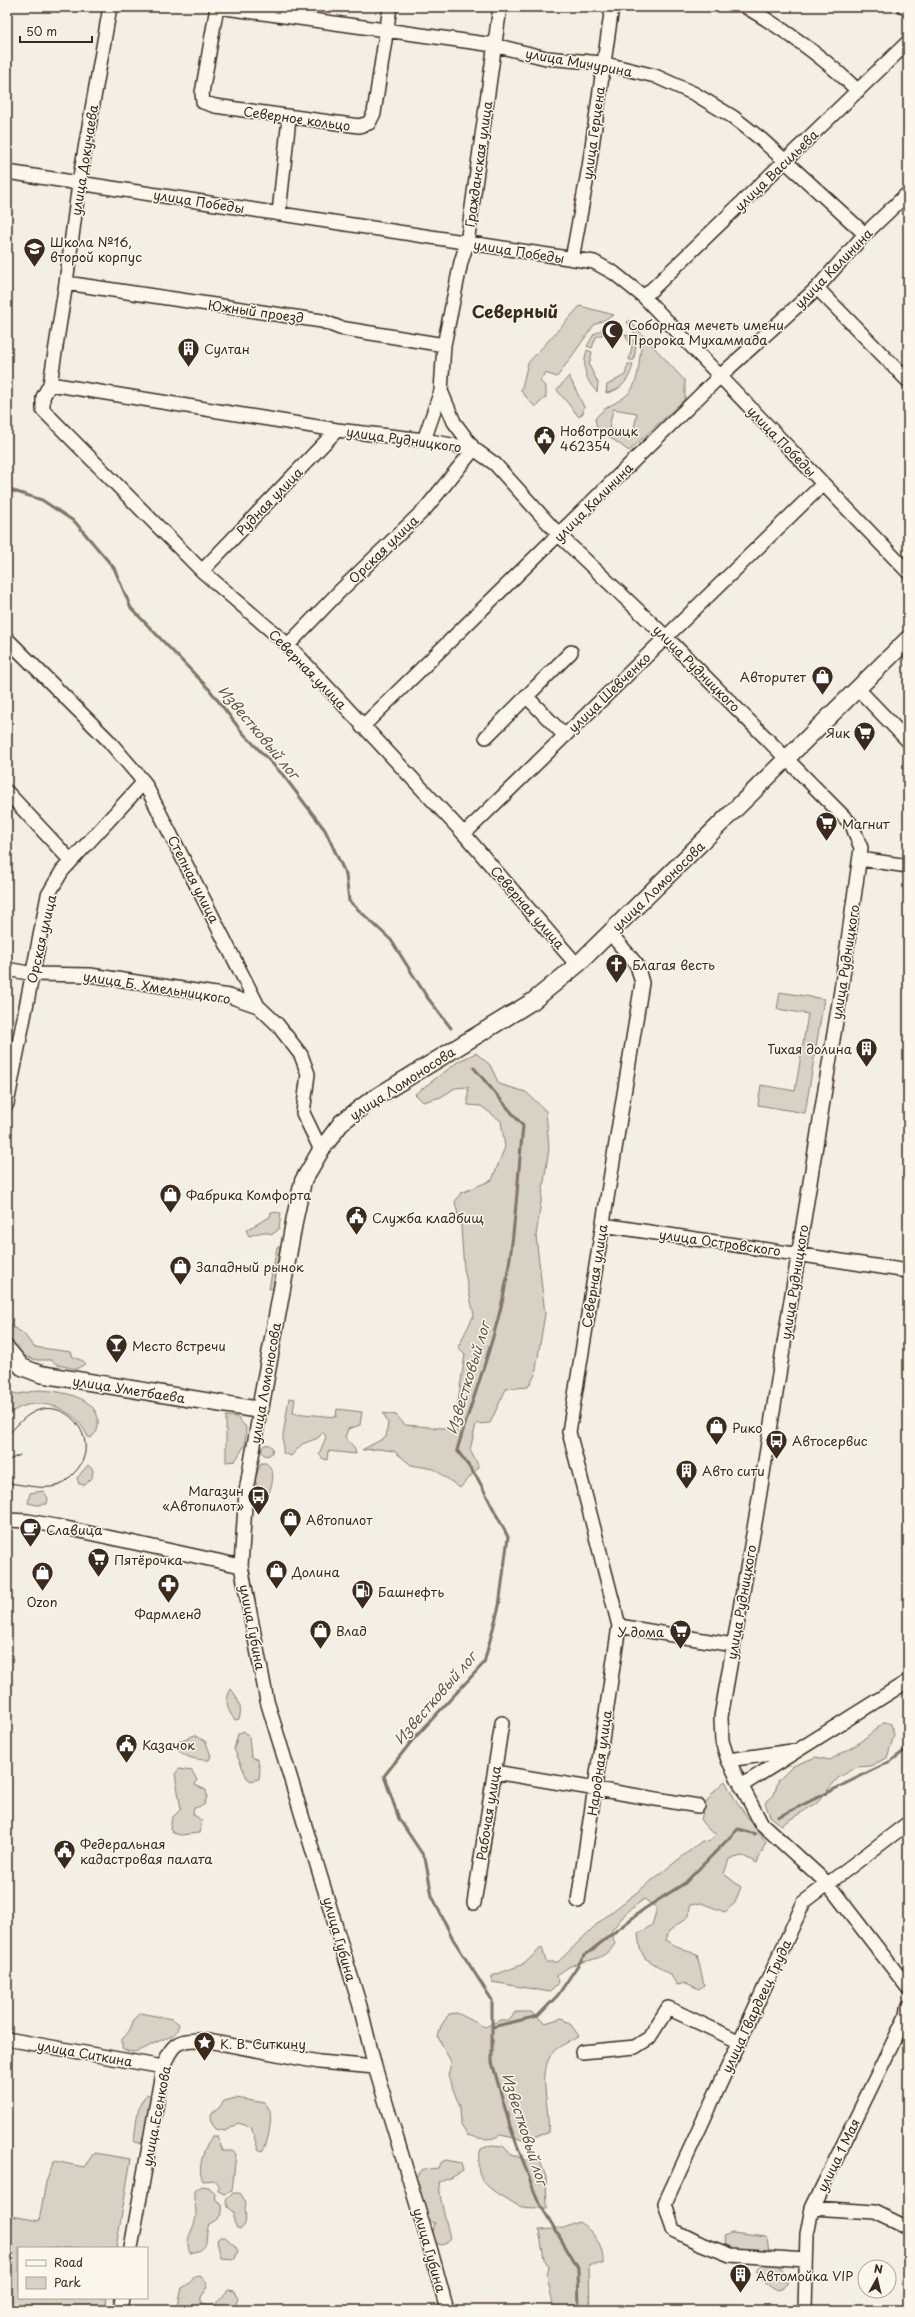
<svg xmlns="http://www.w3.org/2000/svg" width="915" height="2317" font-family="'Playpen Sans',sans-serif">
  <style>
    .green { fill: #d8d1c6; stroke: #8a7e72; fill-rule: evenodd }
    .lines { fill: none; stroke-linecap: round; stroke-linejoin: round }
    .stream { stroke: #817468; stroke-width: 3 }
    .minor-casing { stroke: #3b2a1e; stroke-width: 16 }
    .major-casing { stroke: #3b2a1e; stroke-width: 19 }
    .minor { stroke: #fbf7ec; stroke-width: 13 }
    .major { stroke: #fbf7ec; stroke-width: 16 }
    .tram { stroke: #3b2a1e; stroke-width: 1 }
    .labels { text-anchor: middle; dominant-baseline: central; stroke-width: 3; stroke-linejoin: round; paint-order: stroke }
    .street-label { font-size: 13px; fill: #3b2a1e; stroke: #fbf7ec }
    .poi-label { font-size: 13px; fill: #3b2a1e; stroke: #fbf7ec; text-anchor: start }
    .water-label { font-size: 14px; font-style: italic; fill: #645549; stroke: #fbf7ec }
    .district-label { font-size: 17px; font-weight: bold; fill: #3b2a1e; stroke: #fbf7ec }
  </style>
  <rect width="100%" height="100%" fill="#f3efe4"/>
  <filter id="ink" filterUnits="userSpaceOnUse"><feTurbulence type="fractalNoise" baseFrequency=".025" numOctaves="2"/><feDisplacementMap in="SourceGraphic" scale="8" xChannelSelector="R" yChannelSelector="G"/><feConvolveMatrix kernelMatrix="1 2 1 2 8 2 1 2 1" color-interpolation-filters="sRGB"/></filter>
  <g filter="url(#ink)">
    <path class="green" d="M580 306 614 315 594 325 557 377 545 373 540 381 546 387V397L535 407 521 391 528 363Z
      M629 320 685 381V399L629 451 597 428 595 419C607 403 617 405 629 393 639 383 639 361 641 348L640 342 627 322ZM613 409 637 413 633 434 609 429Z
      M603 329 608 332 596 337 592 348 587 346 594 334Z
      M625 335 630 336 636 345 634 360H629L632 347Z
      M587 350 592 352 589 365 598 383 597 392C585 380 582 366 587 350Z
      M628 364H633C630 379 621 391 606 393L607 385 625 375Z
      M569 376 584 407 583 413 579 417 557 390Z
      M780 992 824 999 805 1113 758 1105 761 1085 795 1091 808 1014 777 1009Z
      M476 1053 490 1065 499 1084 526 1092 546 1111 549 1148 536 1236 545 1314 535 1375 528 1387 506 1389 490 1423 476 1424 470 1450 479 1467 460 1488 434 1469 411 1465 394 1451 378 1449 362 1450 386 1437 388 1423 383 1413 396 1415 405 1425 454 1429 465 1354 458 1347 474 1315 464 1269 461 1227 455 1202 461 1193 492 1180 505 1147 501 1121 481 1106 468 1105V1087L455 1088 441 1097 423 1102 415 1094 459 1061Z
      M271 1212 281 1213 279 1229 273 1234 262 1232 249 1236 246 1230 270 1217Z
      M277 1247H280L273 1289H269Z
      M7 1324 23 1333 34 1347 71 1352 73 1357 83 1361 85 1364 76 1369 58 1365 51 1360H37L26 1357 17 1352 7 1340Z
      M39 1390C63 1391 106 1398 97 1431L91 1438 88 1437C78 1413 53 1400 27 1405 20 1407 13 1411 7 1414V1392L19 1394Z
      M289 1398 295 1399 293 1413 336 1417 337 1409 362 1412 360 1425 348 1429 345 1437 354 1447 356 1454 328 1451 327 1460 322 1458 319 1454 326 1437 323 1432 318 1438 302 1444 291 1456 283 1453V1435Z
      M226 1416 237 1417 246 1427 245 1445 235 1461 226 1462Z
      M261.5 1450a5.5 5.5 0 1 1 11 0a5.5 5.5 0 1 1-11 0Z
      M261 1463H266C276 1471 273 1482 269 1493L258 1491 255 1479Z
      M88 1465 93 1470 92 1478 85 1485 79 1484 77 1478Z
      M43 1491 48 1498 47 1504 37 1505 28 1503 30 1493Z
      M231 1689C238 1698 243 1709 239 1719L235 1720C227 1710 224 1701 231 1689Z
      M885 1722 891 1724 894 1735 887 1758 870 1766 857 1767 838 1778 817 1803 781 1825 770 1816 765 1803 774 1795 778 1781 793 1766 816 1757 830 1760 856 1745Z
      M244 1731 249 1737 251 1757 258 1760 260 1769 259 1779 251 1781 247 1778 234 1749 238 1734Z
      M195 1735 206 1742 211 1756 209 1760C196 1760 184 1758 176 1747L179 1741Z
      M179 1769 192 1771 197 1780 195 1785 206 1790 207 1797 204 1805 194 1808 193 1814 202 1821 199 1833 181 1835 173 1833 170 1828 172 1818 181 1809 175 1774Z
      M725 1781 737 1803 766 1842 757 1863 743 1856 729 1859 724 1874 741 1887 735 1903 725 1912 701 1903 690 1905 689 1916 669 1931 666 1940 683 1950 697 1954 704 1985 699 1989 686 1983 677 1985 670 1974 645 1958 640 1949 638 1934 652 1925 657 1908 644 1899 626 1913 611 1931 615 1944C601 1962 592 1958 573 1965 567 1967 562 1972 557 1975L558 1984 550 1992 492 1982V1976L524 1964 542 1947 546 1962H558L599 1922 702 1841 709 1842 716 1834 710 1831 701 1821C703 1804 712 1792 725 1781Z
      M515 2012H531L545 2023 562 2018 571 2025 579 2036C572 2041 558 2046 553 2052 536 2074 551 2108 548 2133L524 2140 500 2135C490 2142 478 2138 467 2135L461 2125 460 2107 448 2076 451 2062 438 2037 441 2026 449 2014 457 2013 485 2027 500 2020H509Z
      M140 2013 172 2019 179 2024C176 2039 168 2036 157 2042 144 2048 136 2056 122 2049V2039C135 2028 129 2021 140 2013Z
      M148 2094 152 2097 145 2144 134 2142C136 2129 136 2101 148 2094Z
      M236 2098 265 2103C267 2105 269 2109 270 2111 272 2119 268 2146 262 2151L258 2149 251 2127 238 2123 225 2131 216 2129 212 2124 211 2114 219 2108 224 2101Z
      M212 2136H217L223 2151H232L236 2154 232 2191 224 2194 218 2191V2185L214 2180 203 2181C196 2167 205 2148 212 2136Z
      M491 2145 503 2146 511 2154 528 2161 532 2155 539 2158 546 2177 547 2208C539 2208 530 2208 522 2207 517 2206 513 2202 508 2200 485 2187 472 2176 481 2149Z
      M94 2153 131 2159 116 2248H19V2298H107L105 2310H7V2215L39 2221 46 2182 54 2161 84 2167Z
      M446 2160 461 2163 463 2171 451 2178 439 2182 441 2201 450 2238 447 2243 442 2245 435 2243 432 2236 435 2223 427 2220 416 2177 422 2170 438 2168 440 2163Z
      M202 2186 209 2187 215 2194 216 2200 222 2204C224 2215 218 2219 209 2224 203 2240 213 2249 190 2253 183 2237 196 2229 196 2214 196 2206 193 2199 194 2191Z
      M233 2193H240L246 2202C243 2212 250 2222 241 2229L237 2228 234 2222V2212L228 2207 226 2200Z
      M579 2222C593 2231 604 2246 603 2264H589L590 2310H554L547 2275 549 2266 544 2259 539 2230 564 2228Z
      M732 2233 767 2237 769 2253 727 2249 724 2236Z
      M220 2237H225L235 2246 238 2251 235 2259 221 2258 217 2240Z
      M766 2262 776 2263 786 2275V2284L782 2289 776 2290C769 2287 759 2278 756 2271Z
      M200 2276 206 2281 208 2287 201 2297V2304C216 2309 219 2300 228 2290L235 2291 238 2299 233 2310H177L182 2288 190 2283 194 2277Z"/>
    <g class="lines">
      <path class="stream" d="M7 489 42 500 75 522 114 568 131 608 209 689 242 732 283 775 325 830 346 875 349 901 391 940 427 997 451 1028
        M474 1068 523 1126C517 1183 515 1242 503 1298 492 1350 472 1399 457 1450L478 1479 508 1537 499 1606 484 1663 411 1742 384 1776 399 1819 425 1858 432 1896 453 1939 492 2000V2062L510 2126 537 2199 578 2268 579 2310
        M778 1817 891 1761 908 1748
        M492 2027 538 2016 558 1995 584 1956 644 1909 685 1883 738 1829 755 1834"/>
      <defs>
        <path id="minor" d="M110 7 79 183 66 283 50 384 43 397V410L202 571 288 645 464 834 577 965
          M217 7 202 93 203 102 215 106 359 126 369 123 374 113 390 7
          M218 7 494 45 546 58 602 63 655 76 695 94 733 117 761 139 865 234
          M746 7C787 31 825 58 858 91
          M904 7 908 10
          M7 172 594 262 614 273 644 297 908 572
          M279 213 289 118
          M572 259 589 167 612 7
          M66 283 322 321 340 328 444 345
          M817 288 908 381
          M644 297 908 42
          M50 384 337 430 424 440 474 449 495 464 559 535 666 637 852 825 861 848 841 990 756 1517 721 1717 722 1741 728 1760 761 1823 828 1884 908 1988
          M424 440 441 391 444 345 461 262 467 243 500 7
          M202 571 337 430
          M7 639 108 740 144 782 258 1006 277 1024 301 1055 308 1074 303 1113 321 1150
          M288 645 339 592 426 508 474 449 454 422 441 391
          M858 689 908 741
          M526 696 565 736
          M362 727 719 377 817 288 865 234 908 193
          M486 737 571 652
          M7 792 71 861
          M464 834 823 484
          M860 859 908 866
          M7 969 33 974 90 975 229 996 258 1006
          M7 1104 48 895 62 871 144 782
          M603 1225 908 1271
          M260 1410 246 1491 241 1566 267 1701 360 2006 375 2067 431 2251 447 2310
          M7 1520 28 1521 66 1528 241 1566
          M619 1626 733 1645
          M728 1760 792 1751
          M495 1772 698 1806
          M741 1786 908 1681
          M578 1901 619 1626 569 1432 642 983 637 965 610 933
          M474 1903 502 1723
          M7 2039 163 2067
          M582 2052 635 2047 649 2038 668 2008 740 2042
          M812 2208 875 2212 908 2228
          M131 2248 163 2067C172 2044 177 2039 203 2040L319 2062 375 2067
          M806 2260 730 2255 697 2242 673 2230 665 2203 804 1902 908 1823
          M120 2310 122 2298
          M805 2310 807 2234 812 2208 907 2014 908 2008"/>
        <path id="major" d="M7 1349 22 1367 40 1374 260 1410 295 1217 303 1181 321 1150 342 1122 371 1100 533 1001 577 965 908 639"/>
      </defs>
      <use href="#minor" class="minor-casing"/>
      <use href="#major" class="major-casing"/>
      <use href="#minor" class="minor"/>
      <use href="#major" class="major"/>
      <path class="tram" d="M7 1436C15 1428 23 1417 34 1412 68 1395 105 1444 73 1474 68 1479 63 1485 56 1486 41 1490 22 1484 7 1483
        M7 1461 20 1455"/>
    </g>
  </g>
  <defs>
    <symbol id="school-pin" viewBox="-11 -11 22 30"><path d="M0 17L-7.5 6A9.5 9.5 0 1 1 7.5 6Z" fill="#3b2a1e" stroke="#fbf7ec"/><path d="M0-5L7-2L0 1L-7-2ZM-4 1L0 2.5L4 1V4Q0 6-4 4Z" fill="#fff"/></symbol>
    <symbol id="mosque-pin" viewBox="-11 -11 22 30"><path d="M0 17L-7.5 6A9.5 9.5 0 1 1 7.5 6Z" fill="#3b2a1e" stroke="#fbf7ec"/><path d="M3.5-4.9A6 6 0 1 0 3.5 4.9A5 5 0 1 1 3.5-4.9Z" fill="#fff"/></symbol>
    <symbol id="building-pin" viewBox="-11 -11 22 30"><path d="M0 17L-7.5 6A9.5 9.5 0 1 1 7.5 6Z" fill="#3b2a1e" stroke="#fbf7ec"/><path d="M-4-6H4V6H1V3H-1V6H-4ZM-2.5-4.3h1.7v1.8h-1.7ZM.8-4.3h1.7v1.8H.8ZM-2.5-1h1.7V.8h-1.7ZM.8-1h1.7V.8H.8Z" fill="#fff"/></symbol>
    <symbol id="civic-pin" viewBox="-11 -11 22 30"><path d="M0 17L-7.5 6A9.5 9.5 0 1 1 7.5 6Z" fill="#3b2a1e" stroke="#fbf7ec"/><path d="M-.6-6.5H3V-4.5H.6V-3L4-1V1h2V6H-6V1h2V-1L-.6-3ZM-1.2 2.5V6h2.4V2.5Z" fill="#fff"/></symbol>
    <symbol id="shop-pin" viewBox="-11 -11 22 30"><path d="M0 17L-7.5 6A9.5 9.5 0 1 1 7.5 6Z" fill="#3b2a1e" stroke="#fbf7ec"/><path d="M-5-2.5h2.3a2.7 3.5 0 0 1 5.4 0H5L5.5 6h-11ZM-1.5-2.5h3a1.5 2.3 0 0 0-3 0Z" fill="#fff"/></symbol>
    <symbol id="supermarket-pin" viewBox="-11 -11 22 30"><path d="M0 17L-7.5 6A9.5 9.5 0 1 1 7.5 6Z" fill="#3b2a1e" stroke="#fbf7ec"/><path d="M-6-5.5h2.5l.6 2H6L4.5 2H-2.5L-4.4-4H-6ZM-1.5 3.2a1.3 1.3 0 1 0 .1 0ZM3 3.2a1.3 1.3 0 1 0 .1 0Z" fill="#fff"/></symbol>
    <symbol id="church-pin" viewBox="-11 -11 22 30"><path d="M0 17L-7.5 6A9.5 9.5 0 1 1 7.5 6Z" fill="#3b2a1e" stroke="#fbf7ec"/><path d="M-1.2-6h2.4v3.5h3.3v2.4h-3.3V6h-2.4V-.1h-3.3v-2.4h3.3Z" fill="#fff"/></symbol>
    <symbol id="bar-pin" viewBox="-11 -11 22 30"><path d="M0 17L-7.5 6A9.5 9.5 0 1 1 7.5 6Z" fill="#3b2a1e" stroke="#fbf7ec"/><path d="M-6-5H6L.8 .8V4.5H3.5V6h-7V4.5H-.8V.8Z" fill="#fff"/></symbol>
    <symbol id="bus-pin" viewBox="-11 -11 22 30"><path d="M0 17L-7.5 6A9.5 9.5 0 1 1 7.5 6Z" fill="#3b2a1e" stroke="#fbf7ec"/><path d="M-5-6H5V4H4V6H2V4H-2V6H-4V4H-5ZM-3.5-4V0h7V-4ZM-3.5 1.2v1.5H-2V1.2ZM2 1.2v1.5H3.5V1.2Z" fill="#fff"/></symbol>
    <symbol id="cafe-pin" viewBox="-11 -11 22 30"><path d="M0 17L-7.5 6A9.5 9.5 0 1 1 7.5 6Z" fill="#3b2a1e" stroke="#fbf7ec"/><path d="M-5.5-4.5H6V0H3Q3 3.5 0 3.5H-2.5Q-5.5 3.5-5.5 0ZM3-3.2v2h1.7v-2ZM-6 4.5H4V6H-6Z" fill="#fff"/></symbol>
    <symbol id="pharmacy-pin" viewBox="-11 -11 22 30"><path d="M0 17L-7.5 6A9.5 9.5 0 1 1 7.5 6Z" fill="#3b2a1e" stroke="#fbf7ec"/><path d="M-2-6h4v4h4v4h-4v4h-4v-4h-4v-4h4Z" fill="#fff"/></symbol>
    <symbol id="fuel-pin" viewBox="-11 -11 22 30"><path d="M0 17L-7.5 6A9.5 9.5 0 1 1 7.5 6Z" fill="#3b2a1e" stroke="#fbf7ec"/><path d="M-5.5-6h7V0h2V4h1.3V-2.5L3-4.5l.8-.8L6-3V5H2.5V1h-1V6h-7ZM-4.2-4.7v3.2H.2V-4.7Z" fill="#fff"/></symbol>
    <symbol id="sight-pin" viewBox="-11 -11 22 30"><path d="M0 17L-7.5 6A9.5 9.5 0 1 1 7.5 6Z" fill="#3b2a1e" stroke="#fbf7ec"/><path d="M0-6L1.8-2.2L6-1.7L2.9 1.2L3.7 5.4L0 3.3L-3.7 5.4L-2.9 1.2L-6-1.7L-1.8-2.2Z" fill="#fff"/></symbol>
  </defs>
  <g fill-rule="evenodd">
    <use href="#school-pin" x="22" y="236" width="25" height="34"/>
    <use href="#mosque-pin" x="600" y="318" width="25" height="34"/>
    <use href="#building-pin" x="176" y="336" width="25" height="34"/>
    <use href="#civic-pin" x="532" y="424" width="25" height="34"/>
    <use href="#shop-pin" x="810" y="664" width="25" height="34"/>
    <use href="#supermarket-pin" x="852" y="720" width="25" height="34"/>
    <use href="#supermarket-pin" x="814" y="810" width="25" height="34"/>
    <use href="#church-pin" x="604" y="952" width="25" height="34"/>
    <use href="#building-pin" x="854" y="1036" width="25" height="34"/>
    <use href="#shop-pin" x="158" y="1182" width="25" height="34"/>
    <use href="#civic-pin" x="344" y="1204" width="25" height="34"/>
    <use href="#shop-pin" x="168" y="1254" width="25" height="34"/>
    <use href="#bar-pin" x="104" y="1332" width="25" height="34"/>
    <use href="#shop-pin" x="704" y="1414" width="25" height="34"/>
    <use href="#bus-pin" x="764" y="1428" width="25" height="34"/>
    <use href="#building-pin" x="674" y="1458" width="25" height="34"/>
    <use href="#bus-pin" x="246" y="1484" width="25" height="34"/>
    <use href="#shop-pin" x="278" y="1506" width="25" height="34"/>
    <use href="#cafe-pin" x="18" y="1516" width="25" height="34"/>
    <use href="#supermarket-pin" x="86" y="1546" width="25" height="34"/>
    <use href="#shop-pin" x="264" y="1558" width="25" height="34"/>
    <use href="#shop-pin" x="30" y="1560" width="25" height="34"/>
    <use href="#pharmacy-pin" x="156" y="1572" width="25" height="34"/>
    <use href="#fuel-pin" x="350" y="1578" width="25" height="34"/>
    <use href="#shop-pin" x="308" y="1618" width="25" height="34"/>
    <use href="#supermarket-pin" x="668" y="1618" width="25" height="34"/>
    <use href="#civic-pin" x="114" y="1732" width="25" height="34"/>
    <use href="#civic-pin" x="52" y="1838" width="25" height="34"/>
    <use href="#sight-pin" x="192" y="2030" width="25" height="34"/>
    <use href="#building-pin" x="728" y="2262" width="25" height="34"/>
  </g>
  <g class="labels">
    <g class="street-label">
      <text transform="translate(579 62) rotate(10)">улица Мичурина</text>
      <text transform="translate(297 118) rotate(8)">Северное кольцо</text>
      <text transform="translate(593 133) rotate(-82)">улица Герцена</text>
      <text transform="translate(84 160) rotate(-81)">улица Докучаева</text>
      <text transform="translate(478 164) rotate(-82)">Гражданская улица</text>
      <text transform="translate(776 170) rotate(-44)">улица Васильева</text>
      <text transform="translate(199 201) rotate(9)">улица Победы</text>
      <text transform="translate(519 251) rotate(9)">улица Победы</text>
      <text transform="translate(833 268) rotate(-46)">улица Калинина</text>
      <text transform="translate(256 311) rotate(8)">Южный проезд</text>
      <text transform="translate(404 439) rotate(8)">улица Рудницкого</text>
      <text transform="translate(782 441) rotate(46)">улица Победы</text>
      <text transform="translate(269 501) rotate(-46)">Рудная улица</text>
      <text transform="translate(593 502) rotate(-45)">улица Калинина</text>
      <text transform="translate(383 549) rotate(-44)">Орская улица</text>
      <text transform="translate(697 668) rotate(45)">улица Рудницкого</text>
      <text transform="translate(308 669) rotate(46)">Северная улица</text>
      <text transform="translate(609 692) rotate(-44)">улица Шевченко</text>
      <text transform="translate(194 879) rotate(63)">Степная улица</text>
      <text transform="translate(658 886) rotate(-44)">улица Ломоносова</text>
      <text transform="translate(528 907) rotate(49)">Северная улица</text>
      <text transform="translate(41 939) rotate(-77)">Орская улица</text>
      <text transform="translate(845 962) rotate(-81)">улица Рудницкого</text>
      <text transform="translate(157 987) rotate(9)">улица Б. Хмельницкого</text>
      <text transform="translate(402 1083) rotate(-33)">улица Ломоносова</text>
      <text transform="translate(720 1242) rotate(8)">улица Островского</text>
      <text transform="translate(594 1276) rotate(-81)">Северная улица</text>
      <text transform="translate(794 1282) rotate(-81)">улица Рудницкого</text>
      <text transform="translate(265 1383) rotate(-80)">улица Ломоносова</text>
      <text transform="translate(129 1389) rotate(9)">улица Уметбаева</text>
      <text transform="translate(741 1602) rotate(-80)">улица Рудницкого</text>
      <text transform="translate(253 1627) rotate(79)">улица Губина</text>
      <text transform="translate(599 1763) rotate(-82)">Народная улица</text>
      <text transform="translate(488 1813) rotate(-81)">Рабочая улица</text>
      <text transform="translate(340 1939) rotate(74)">улица Губина</text>
      <text transform="translate(756 2006) rotate(-65)">улица Гвардеец Труда</text>
      <text transform="translate(85 2053) rotate(10)">улица Ситкина</text>
      <text transform="translate(156 2116) rotate(-79)">улица Есенкова</text>
      <text transform="translate(838 2155) rotate(-64)">улица 1 Мая</text>
      <text transform="translate(430 2250) rotate(74)">улица Губина</text>
    </g>
    <g class="poi-label">
      <text x="50" y="241">Школа №16,<tspan x="50" dy="15">второй корпус</tspan></text>
      <text x="628" y="324">Соборная мечеть имени<tspan x="628" dy="15">Пророка Мухаммада</tspan></text>
      <text x="204" y="348">Султан</text>
      <text x="560" y="430">Новотроицк<tspan x="560" dy="15">462354</tspan></text>
      <text x="806" y="676" text-anchor="end">Авторитет</text>
      <text x="850" y="732" text-anchor="end">Яик</text>
      <text x="842" y="823">Магнит</text>
      <text x="632" y="964">Благая весть</text>
      <text x="852" y="1048" text-anchor="end">Тихая долина</text>
      <text x="186" y="1194">Фабрика Комфорта</text>
      <text x="372" y="1217">Служба кладбищ</text>
      <text x="196" y="1266">Западный рынок</text>
      <text x="132" y="1345">Место встречи</text>
      <text x="732" y="1427">Рико</text>
      <text x="792" y="1440">Автосервис</text>
      <text x="702" y="1470">Авто сити</text>
      <text x="244" y="1490" text-anchor="end">Магазин<tspan x="244" dy="15">«Автопилот»</tspan></text>
      <text x="306" y="1519">Автопилот</text>
      <text x="46" y="1529">Славица</text>
      <text x="114" y="1559">Пятёрочка</text>
      <text x="292" y="1571">Долина</text>
      <text x="378" y="1591">Башнефть</text>
      <text x="42" y="1601" text-anchor="middle">Ozon</text>
      <text x="168" y="1613" text-anchor="middle">Фармленд</text>
      <text x="336" y="1630">Влад</text>
      <text x="664" y="1631" text-anchor="end">У дома</text>
      <text x="142" y="1744">Казачок</text>
      <text x="80" y="1843">Федеральная<tspan x="80" dy="15">кадастровая палата</tspan></text>
      <text x="220" y="2043">К. В. Ситкину</text>
      <text x="756" y="2275">Автомойка VIP</text>
    </g>
    <g class="water-label">
      <text transform="translate(259 732) rotate(50)">Известковый лог</text>
      <text transform="translate(468 1378) rotate(-73)">Известковый лог</text>
      <text transform="translate(435 1698) rotate(-49)">Известковый лог</text>
      <text transform="translate(525 2129) rotate(72)">Известковый лог</text>
    </g>
    <g class="district-label">
      <text x="515" y="311">Северный</text>
    </g>
  </g>
  <rect width="915" height="2317" fill="none" stroke="#fbf7ec" stroke-width="24"/>
  <rect x="12" y="12" width="891" height="2293" fill="none" stroke="#3b2a1e" stroke-width="1.5" filter="url(#ink)"/>
  <rect x="18" y="2247" width="130" height="52" fill="#fbf7ec" stroke="#aea59a"/>
  <rect x="26" y="2260" width="20" height="6" fill="#fbf7ec" stroke="#aea59a"/>
  <text x="54" y="2267" font-size="12" fill="#3b2a1e">Road</text>
  <rect x="26" y="2277" width="20" height="12" fill="#d8d1c6" stroke="#aea59a"/>
  <text x="54" y="2287" font-size="12" fill="#3b2a1e">Park</text>
  <g transform="translate(877 2279) rotate(8)"><circle r="19" fill="#fbf7ec" stroke="#aea59a"/>
  <path d="M0-3L7 15L0 10L-7 15Z" fill="#3b2a1e"/>
  <text y="-6" font-size="11" font-weight="bold" text-anchor="middle" fill="#3b2a1e">N</text>
  </g>
  <path d="M20 36v6h72v-6" fill="none" stroke="#3b2a1e" stroke-width="2"/>
  <text x="26" y="36" font-size="12" fill="#3b2a1e" stroke="#fbf7ec" stroke-width="3" paint-order="stroke">50 m</text>
</svg>
